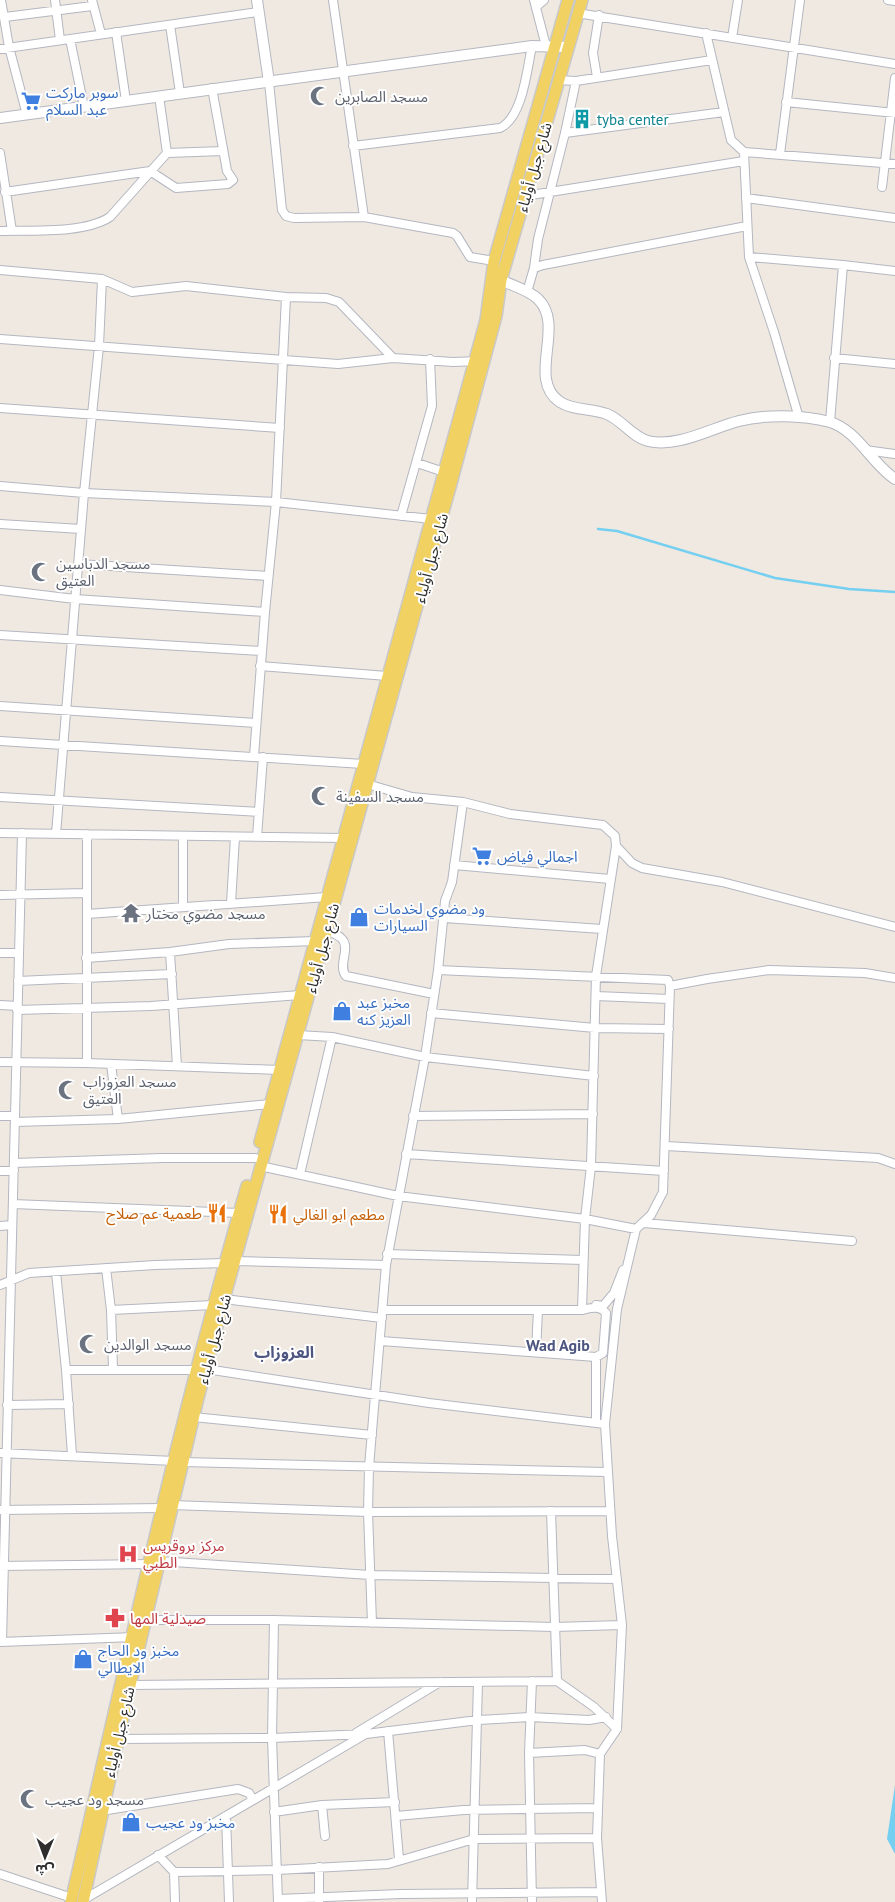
<svg xmlns="http://www.w3.org/2000/svg" width="895" height="1902" font-family="'PT Sans','Noto Sans Arabic',sans-serif">
  <style>
    .water { fill: #75cff0 }
    .lines { fill: none; stroke-linecap: round; stroke-linejoin: round }
    .stream { stroke: #75cff0; stroke-width: 2.5 }
    .street-casing { stroke: #b4b7c1; stroke-width: 10 }
    .secondary-casing { stroke: #b4b7c1; stroke-width: 12 }
    .primary-casing { stroke: #c9c9c9; stroke-width: 14 }
    .street { stroke: #fff; stroke-width: 8 }
    .secondary { stroke: #fff; stroke-width: 10 }
    .primary { stroke: #f2d163; stroke-width: 11 }
    .labels { text-anchor: middle; dominant-baseline: central; stroke-width: 4; stroke-linejoin: round; paint-order: stroke }
    .shop-label { font-size: 15px; fill: #366cbe; stroke: #fff; text-anchor: start }
    .worship-label { font-size: 15px; fill: #5b616d; stroke: #fff; text-anchor: start }
    .culture-label { font-size: 15px; fill: #0d838f; stroke: #fff; text-anchor: start }
    .street-label { font-size: 15px; fill: #2e2e2e; stroke: #fff }
    .food-label { font-size: 15px; fill: #c56008; stroke: #fff; text-anchor: end }
    .health-label { font-size: 15px; fill: #be3a42; stroke: #fff; text-anchor: start }
    .neighbourhood-label { font-size: 16px; font-weight: bold; fill: #4d5680; stroke: #fff }
  </style>
  <rect width="100%" height="100%" fill="#efe9e1"/>
  <path class="water" d="M895 1785V1854L887 1839Z"/>
  <g class="lines">
    <path class="stream" d="M598 529 617 531 775 578 849 589 895 592"/>
    <defs>
      <path id="street" d="M1 0 9 47 27 115
        M55 0 60 40
        M92 0 101 34
        M333 0 364 217 453 233 457 236 470 257 494 261
        M534 0 546 46
        M888 0 895 1
        M536 7 544 0
        M577 13 895 64
        M5 17 92 6
        M170 25 180 93
        M116 32 126 101
        M706 33 731 140 744 152 895 164
        M732 38 738 0
        M70 39 84 107
        M0 49 258 12
        M597 77 593 53 599 15
        M558 80 576 81 712 60
        M269 82 282 210 286 216 294 218 364 217
        M786 102 895 113
        M565 133 724 112
        M353 146 500 128C523 117 527 69 532 46
        M744 152 749 257 774 332 799 418
        M0 153 12 231
        M167 153 223 151
        M780 154 800 0
        M882 187 895 78
        M5 192 150 171 176 188 228 184 233 180 227 171 212 88
        M525 196 744 161
        M746 198 895 218
        M0 231C32 230 84 234 110 217L167 153 159 96
        M749 257 843 265 895 271
        M534 268 538 239 565 133 576 81
        M0 270 102 279 132 292 186 286 286 297 326 298 339 302 393 358
        M527 292 534 268 543 265 747 226
        M0 339 338 364 393 358 453 362 479 361
        M834 358 895 364
        M0 408 280 428
        M830 422 843 265
        M865 450 895 454
        M417 463 444 472
        M0 486 84 493 276 502 431 519
        M401 516 432 406 430 359
        M0 524 81 529
        M78 564 268 576
        M0 590 75 599 265 612
        M0 635 261 651
        M260 666 387 676
        M0 706 256 723
        M0 741 363 764
        M254 756 265 612 276 502 286 297
        M367 784 412 797 463 802 510 814 603 825 615 836 616 846 596 976 591 1166 585 1219 582 1310
        M0 797 259 812
        M0 833 343 838
        M56 834 84 493 99 346 102 279
        M87 834V1063
        M183 836V907
        M257 837 263 757
        M616 846 632 863 642 868 722 882 895 927
        M454 865 610 879
        M0 895 87 893
        M231 903 235 837
        M87 914 327 897
        M444 918 602 929
        M327 930C332 933 338 935 341 938 352 947 337 965 346 976L434 994
        M170 952 177 1066
        M0 953H19
        M86 958 170 952 229 944 315 941
        M438 970 668 980 670 986 663 1192 651 1215 636 1229
        M18 981 172 974
        M670 986 707 979 769 970 865 973 895 978
        M596 996 669 999
        M0 1005 18 1006
        M17 1010 151 1006 300 995
        M431 1013 595 1028 669 1029
        M298 1035 332 1037 425 1057 594 1076
        M0 1062 87 1063 279 1070
        M111 1064 118 1119
        M0 1116H15
        M413 1116 593 1114
        M15 1122 118 1119 270 1104
        M666 1146 878 1158 895 1164
        M406 1154 664 1171
        M14 1163 162 1158H255
        M260 1166 398 1196 585 1219 636 1229 617 1309 605 1424 612 1536 622 1625 617 1729 600 1754 597 1838 602 1902
        M0 1171H14
        M300 1174 332 1037
        M13 1204 239 1213
        M644 1223 852 1241
        M0 1226 12 1225
        M387 1254 583 1260
        M235 1261 386 1265
        M106 1268 111 1310 113 1369
        M56 1272 66 1370 72 1455
        M0 1285 29 1273 155 1265 225 1263
        M224 1299 382 1318
        M596 1305 603 1306 614 1293 623 1270
        M111 1310 213 1305
        M382 1310H582C591 1308 599 1305 606 1313L603 1353 596 1357V1423
        M381 1341 596 1357
        M536 1352 538 1310
        M206 1369 429 1403 605 1424
        M66 1370H197
        M7 1405 69 1404
        M193 1417 372 1435
        M0 1453 174 1461
        M182 1462 606 1472
        M172 1505 368 1512 610 1511
        M0 1510 162 1508
        M551 1511 557 1681
        M159 1561 370 1575 617 1579
        M0 1566 150 1564
        M145 1620H274L554 1627 622 1625
        M274 1620 272 1738 278 1902
        M372 1623 368 1512 369 1467 386 1265 425 1057 438 970 445 901 452 882 463 802
        M0 1642 135 1637
        M2 1642 22 833
        M130 1685 557 1681 594 1707 617 1729
        M388 1731 399 1859
        M356 1733 440 1682
        M117 1739 272 1738 366 1734 478 1720 530 1717 589 1720 606 1717
        M529 1753 585 1750 600 1754
        M322 1805 325 1836
        M101 1811 238 1789 249 1793 253 1800
        M274 1812 322 1805 395 1802
        M226 1816 229 1902
        M396 1816 464 1810 598 1808
        M158 1855 174 1872 175 1902
        M174 1872 277 1870 388 1864 474 1839 597 1838
        M0 1874 72 1898
        M278 1899 400 1894 601 1892
        M83 1900 364 1735
        M319 1902V1867
        M472 1902 478 1682
        M532 1902 529 1753 532 1681"/>
      <path id="secondary" d="M257 0 269 82
        M0 118 532 46 567 47
        M501 280C513 286 529 290 538 299 566 326 526 379 560 402 574 411 592 408 607 414 622 420 632 437 648 441 678 448 711 428 739 421 766 414 803 415 830 422 857 430 872 464 895 479"/>
      <path id="primary" d="M260 1142 486 320 494 261 568 0
        M71 1902C126 1663 178 1422 247 1186
        M83 1902 130 1685 198 1398 224 1299 450 487 496 316 501 280 582 0"/>
    </defs>
    <use href="#street" class="street-casing"/>
    <use href="#secondary" class="secondary-casing"/>
    <use href="#primary" class="primary-casing"/>
    <use href="#street" class="street"/>
    <use href="#secondary" class="secondary"/>
    <use href="#primary" class="primary"/>
  </g>
  <defs>
    <symbol id="mosque-bare" viewBox="-9 -9 18 18"><path d="M3.5-4.9A6 6 0 1 0 3.5 4.9A5 5 0 1 1 3.5-4.9Z" fill="#6b7280" stroke="#fff" stroke-width="2.5" paint-order="stroke"/></symbol>
    <symbol id="supermarket-bare" viewBox="-9 -9 18 18"><path d="M-6-5.5h2.5l.6 2H6L4.5 2H-2.5L-4.4-4H-6ZM-1.5 3.2a1.3 1.3 0 1 0 .1 0ZM3 3.2a1.3 1.3 0 1 0 .1 0Z" fill="#3f7fe0" stroke="#fff" stroke-width="2.5" paint-order="stroke"/></symbol>
    <symbol id="building-bare" viewBox="-9 -9 18 18"><path d="M-4-6H4V6H1V3H-1V6H-4ZM-2.5-4.3h1.7v1.8h-1.7ZM.8-4.3h1.7v1.8H.8ZM-2.5-1h1.7V.8h-1.7ZM.8-1h1.7V.8H.8Z" fill="#0f9aa8" stroke="#fff" stroke-width="2.5" paint-order="stroke"/></symbol>
    <symbol id="temple-bare" viewBox="-9 -9 18 18"><path d="M0-6L5-2H3V0L6.5 2.5H4V6H1.5V3h-3V6H-4V2.5H-6.5L-3 0V-2H-5Z" fill="#6b7280" stroke="#fff" stroke-width="2.5" paint-order="stroke"/></symbol>
    <symbol id="shop-bare" viewBox="-9 -9 18 18"><path d="M-5-2.5h2.3a2.7 3.5 0 0 1 5.4 0H5L5.5 6h-11ZM-1.5-2.5h3a1.5 2.3 0 0 0-3 0Z" fill="#3f7fe0" stroke="#fff" stroke-width="2.5" paint-order="stroke"/></symbol>
    <symbol id="restaurant-bare" viewBox="-9 -9 18 18"><path d="M-5-6h1v4h1v-4h1v4h1v-4h1v5L-1.5 .5V6h-2V.5L-5-1ZM5-6V6H3V1.5H1.5Q1.5-4 5-6Z" fill="#e8710a" stroke="#fff" stroke-width="2.5" paint-order="stroke"/></symbol>
    <symbol id="hospital-bare" viewBox="-9 -9 18 18"><path d="M-5-5h3v3.5h4V-5h3V5h-3V1.5h-4V5h-3Z" fill="#e0444e" stroke="#fff" stroke-width="2.5" paint-order="stroke"/></symbol>
    <symbol id="pharmacy-bare" viewBox="-9 -9 18 18"><path d="M-2-6h4v4h4v4h-4v4h-4v-4h-4v-4h4Z" fill="#e0444e" stroke="#fff" stroke-width="2.5" paint-order="stroke"/></symbol>
  </defs>
  <g fill-rule="evenodd">
    <use href="#mosque-bare" x="306" y="82" width="28" height="28"/>
    <use href="#supermarket-bare" x="17" y="87" width="28" height="28"/>
    <use href="#building-bare" x="568" y="105" width="28" height="28"/>
    <use href="#mosque-bare" x="27" y="558" width="28" height="28"/>
    <use href="#mosque-bare" x="307" y="782" width="28" height="28"/>
    <use href="#supermarket-bare" x="468" y="842" width="28" height="28"/>
    <use href="#temple-bare" x="117" y="899" width="28" height="28"/>
    <use href="#shop-bare" x="345" y="903" width="28" height="28"/>
    <use href="#shop-bare" x="328" y="997" width="28" height="28"/>
    <use href="#mosque-bare" x="54" y="1076" width="28" height="28"/>
    <use href="#restaurant-bare" x="203" y="1199" width="28" height="28"/>
    <use href="#restaurant-bare" x="264" y="1200" width="28" height="28"/>
    <use href="#mosque-bare" x="75" y="1330" width="28" height="28"/>
    <use href="#hospital-bare" x="114" y="1540" width="28" height="28"/>
    <use href="#pharmacy-bare" x="101" y="1604" width="28" height="28"/>
    <use href="#shop-bare" x="69" y="1645" width="28" height="28"/>
    <use href="#mosque-bare" x="16" y="1785" width="28" height="28"/>
    <use href="#shop-bare" x="117" y="1808" width="28" height="28"/>
  </g>
  <g class="labels">
    <g class="shop-label">
      <text x="46" y="92">سوبر ماركت<tspan x="46" dy="17">عبد السلام</tspan></text>
      <text x="497" y="856">اجمالي فياض</text>
      <text x="374" y="908">ود مضوي لخدمات<tspan x="374" dy="17">السيارات</tspan></text>
      <text x="357" y="1002">مخبز عبد<tspan x="357" dy="17">العزيز كنه</tspan></text>
      <text x="98" y="1650">مخبز ود الحاج<tspan x="98" dy="17">الايطالي</tspan></text>
      <text x="146" y="1822">مخبز ود عجيب</text>
    </g>
    <g class="worship-label">
      <text x="335" y="96">مسجد الصابرين</text>
      <text x="56" y="563">مسجد الدباسين<tspan x="56" dy="17">العتيق</tspan></text>
      <text x="336" y="796">مسجد السفينة</text>
      <text x="146" y="913">مسجد مضوي مختار</text>
      <text x="83" y="1081">مسجد العزوزاب<tspan x="83" dy="17">العتيق</tspan></text>
      <text x="104" y="1344">مسجد الوالدين</text>
      <text x="45" y="1799">مسجد ود عجيب</text>
    </g>
    <g class="culture-label">
      <text x="597" y="119">tyba center</text>
    </g>
    <g class="street-label">
      <text transform="translate(534 167) rotate(-74)">شارع جبل أولياء</text>
      <text transform="translate(431 558) rotate(-75)">شارع جبل أولياء</text>
      <text transform="translate(322 948) rotate(-75)">شارع جبل أولياء</text>
      <text transform="translate(214 1339) rotate(-75)">شارع جبل أولياء</text>
      <text transform="translate(119 1732) rotate(-77)">شارع جبل أولياء</text>
    </g>
    <g class="food-label">
      <text x="202" y="1213">طعمية عم صلاح</text>
      <text x="293" y="1214" text-anchor="start">مطعم ابو الغالي</text>
    </g>
    <g class="health-label">
      <text x="143" y="1545">مركز بروقريس<tspan x="143" dy="17">الطبي</tspan></text>
      <text x="130" y="1618">صيدلية المها</text>
    </g>
    <g class="neighbourhood-label">
      <text x="558" y="1345">Wad Agib</text>
      <text x="284" y="1352">العزوزاب</text>
    </g>
  </g>
  <g transform="translate(45 1857) rotate(181)" stroke="#ffffff" stroke-width="4" paint-order="stroke">
  <path d="M0-4L9 19L0 12L-9 19Z" fill="#2e2e2e"/>
  <text y="-8" font-size="14" font-weight="bold" text-anchor="middle" fill="#2e2e2e">ش</text>
  </g>
</svg>
